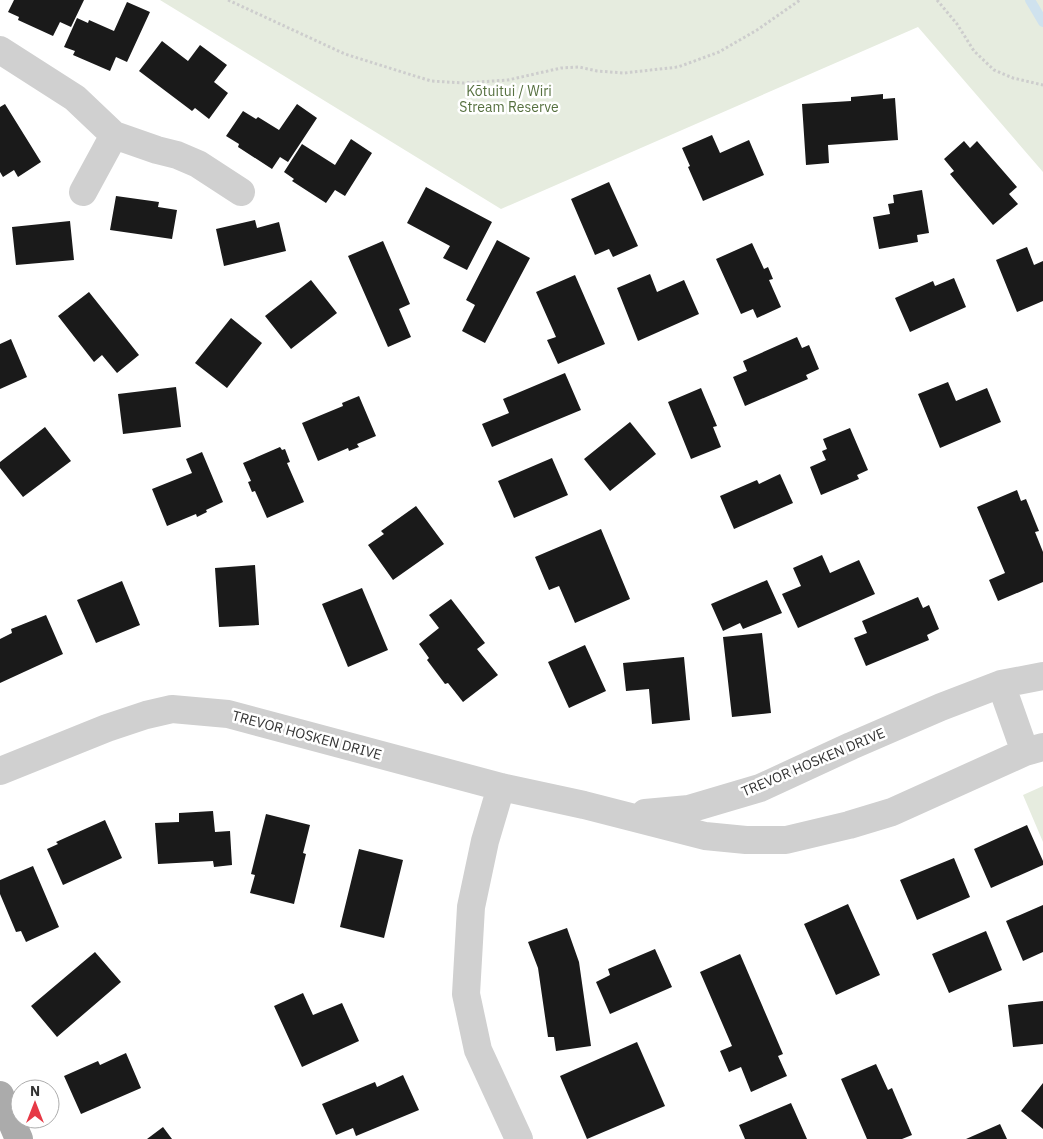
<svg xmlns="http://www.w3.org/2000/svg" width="1043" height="1139" font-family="'IBM Plex Sans',sans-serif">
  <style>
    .park { fill: #e6ecdf }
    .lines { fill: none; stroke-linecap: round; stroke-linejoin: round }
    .stream { stroke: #cfe2ee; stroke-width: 10 }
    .building { fill: #1a1a1a }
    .path { stroke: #cdcdcd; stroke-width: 3; stroke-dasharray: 2.5 2.5; stroke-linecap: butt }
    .minor { stroke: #d0d0d0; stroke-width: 28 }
    .major { stroke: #ababab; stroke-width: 28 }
    .labels { text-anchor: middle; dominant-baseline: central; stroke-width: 5; stroke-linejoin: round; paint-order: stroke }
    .park-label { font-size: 14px; fill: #56703f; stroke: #fff }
    .street-label { font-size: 14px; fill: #333; stroke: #fff }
  </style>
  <rect width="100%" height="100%" fill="#fff"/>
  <path class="park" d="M160 0H1043V172L918 27 501 209Z
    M1043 786V842L1023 795Z"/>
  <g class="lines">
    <path class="stream" d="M1030 0 1043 22"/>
  </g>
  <path class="building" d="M14 0H84L71 27 60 22 53 36 18 20 19 17 8 12Z
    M127 2 150 12 127 62 116 57 110 71 73 55 75 51 64 47 77 18 88 23 89 20 114 31Z
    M162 41 188 61 200 45 227 65 214 82 228 93 209 119 195 108 192 111 139 71Z
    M883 94V99L895 98 898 140 828 145 829 163 806 165 802 104 851 101V97Z
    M5 104 41 162 18 177 14 170 3 177 0 172V107Z
    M297 104 317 118 288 162 280 157 272 169 238 147 239 144 226 136 243 111 256 119 258 117 279 130Z
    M712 135 720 153 749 140 764 175 703 201 688 167 690 166 682 148Z
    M351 139 372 153 345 196 335 190 326 203 292 181 294 179 284 172 302 144 335 165Z
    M964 141 970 148 977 141 1017 187 1009 194 1018 204 993 225 950 174 954 171 944 159Z
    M609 182 638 246 613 257 609 249 595 255 571 199Z
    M426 187 492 222 467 270 443 258 450 246 407 223Z
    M922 190 929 233 917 235 918 242 879 249 873 217 890 214 888 204 894 203 893 195Z
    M116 196 159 202 158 207 177 210 172 239 110 230Z
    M255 220 257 228 279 222 286 251 224 266 216 229Z
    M70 221 74 260 16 265 12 227Z
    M497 240 530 258 485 343 462 331 475 305 466 300Z
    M383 241 410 304 399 309 411 337 388 347 348 256Z
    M752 243 764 269 768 267 773 279 769 280 781 307 757 318 753 309 741 314 716 259Z
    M1027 247 1034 265 1043 261V301L1017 312 996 260Z
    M650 274 657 292 684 280 699 314 638 341 617 288Z
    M575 275 605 344 558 364 547 340 556 337 536 292Z
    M954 278 966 307 910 332 895 298 933 281 935 286Z
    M311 280 337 313 291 349 265 316Z
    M89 292 139 355 117 373 102 355 94 362 58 316Z
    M231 318 262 343 227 388 195 363Z
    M797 337 802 348 809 345 819 369 806 375 808 379 745 406 733 377 747 371 743 361Z
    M11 339 27 377 0 389V344Z
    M565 373 581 410 492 447 482 424 509 413 503 399Z
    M948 382 956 401 987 388 1001 422 940 448 918 394Z
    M176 387 181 427 123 434 118 394Z
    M701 388 717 426 713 427 721 447 691 459 668 402Z
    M359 396 376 436 357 444 359 447 349 451 348 448 318 461 302 423 343 406 342 403Z
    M630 422 656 454 610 491 584 459Z
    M45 427 71 461 23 497 0 468V462Z
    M850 428 868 470 857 475 859 479 821 495 810 467 826 460 822 451 827 449 823 439Z
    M280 447 282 450 285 449 290 462 287 463 304 502 267 518 255 491 252 492 248 482 251 481 243 463Z
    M202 452 223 502 206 510 207 512 197 517 196 514 167 526 152 489 192 473 186 459Z
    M552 458 568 495 514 518 498 481Z
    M780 474 793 503 734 529 720 496 757 480 759 484Z
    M1017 490 1021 501 1026 499 1039 531 1035 532 1043 552V582L998 601 989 580 1005 573 977 507Z
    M416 506 444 544 393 580 368 545 384 534 381 531Z
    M601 529 630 599 575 623 559 586 549 590 535 557Z
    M822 555 830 573 859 560 875 594 798 628 782 594 801 586 793 568Z
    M255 565 259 625 219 627 215 568Z
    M767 580 782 613 743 629 740 623 723 631 711 604Z
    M122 581 140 625 96 643 77 600Z
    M362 588 388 650 348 667 322 604Z
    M918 597 923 608 929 605 939 629 927 635 929 640 866 666 854 638 867 633 862 621Z
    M451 599 485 643 477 649 498 675 463 702 448 683 445 684 427 660 429 658 419 644 439 628 429 615Z
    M46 615 63 654 0 683V639L12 633 11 629Z
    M762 633 771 713 732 717 723 637Z
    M585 645 606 691 569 708 548 662Z
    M684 657 690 720 652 724 649 689 626 691 623 663Z
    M213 811 215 832 230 831 232 865 214 867 213 861 158 864 155 823 179 822V813Z
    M266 814 310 825 303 853 306 854 294 904 250 893 255 875 251 874Z
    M105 820 122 858 63 885 47 849 58 844 56 842Z
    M1027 825 1043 861V865L991 888 974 849Z
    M359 849 403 860 384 938 340 927Z
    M954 858 970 897 917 920 900 880Z
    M33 866 59 927 26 942 21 931 16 932 0 894V880Z
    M848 904 880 975 836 995 804 924Z
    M1043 905V952L1023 961 1006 921Z
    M567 928 579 962 591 1046 556 1051 554 1037H548L538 968 528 942Z
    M986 931 1002 970 949 993 932 954Z
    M655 949 672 987 610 1014 596 982 610 975 608 969Z
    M95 952 121 982 57 1037 31 1006Z
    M740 954 783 1054 778 1056 787 1076 751 1092 741 1067 729 1072 720 1051 732 1046 700 972Z
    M303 993 313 1015 342 1003 359 1041 302 1067 274 1006Z
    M1043 1001V1044L1013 1047 1008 1005Z
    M637 1042 665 1106 587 1139 560 1076Z
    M126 1053 141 1088 81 1114 64 1076 98 1061 100 1065Z
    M876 1064 888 1090 892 1088 912 1135 902 1139H867L841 1079Z
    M403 1075 419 1110 356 1136 353 1128 336 1135 322 1104 375 1082 377 1087Z
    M1043 1083V1129L1021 1111Z
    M791 1103 807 1139H745L739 1125Z
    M1000 1124 1007 1139H966Z
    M163 1127 172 1139H147Z"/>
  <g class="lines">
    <path class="path" d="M228 0 345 54 431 81 463 83 508 80 561 68 579 67 597 71 624 73 678 67 719 52 757 30 800 0
      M937 0 957 24 974 51 994 70 1013 78 1043 85"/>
    <path class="minor" d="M0 50 75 98 114 135 157 150 177 155 198 164 241 192
      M83 192 114 135
      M1001 684 1025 752
      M0 771 107 728 146 715 172 709 228 714 501 787 584 805 705 836 746 840H786L849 825 892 812 1025 752 1043 747
      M501 787 485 841 471 907 466 994 478 1050 519 1139
      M645 813 689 809 760 788 851 746 941 707 1001 684 1043 676"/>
    <path class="major" d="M0 1095 19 1139"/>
  </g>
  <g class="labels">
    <g class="park-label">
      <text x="509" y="91">Kōtuitui / Wiri<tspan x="509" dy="16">Stream Reserve</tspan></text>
    </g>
    <g class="street-label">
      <text transform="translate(307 735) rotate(15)">TREVOR HOSKEN DRIVE</text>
      <text transform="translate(813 762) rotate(-23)">TREVOR HOSKEN DRIVE</text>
    </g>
  </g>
  <g transform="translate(35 1104)"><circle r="24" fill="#ffffff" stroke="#adadad"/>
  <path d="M0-4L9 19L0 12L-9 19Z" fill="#e63946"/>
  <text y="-8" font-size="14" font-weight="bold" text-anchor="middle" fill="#333333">N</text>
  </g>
</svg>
